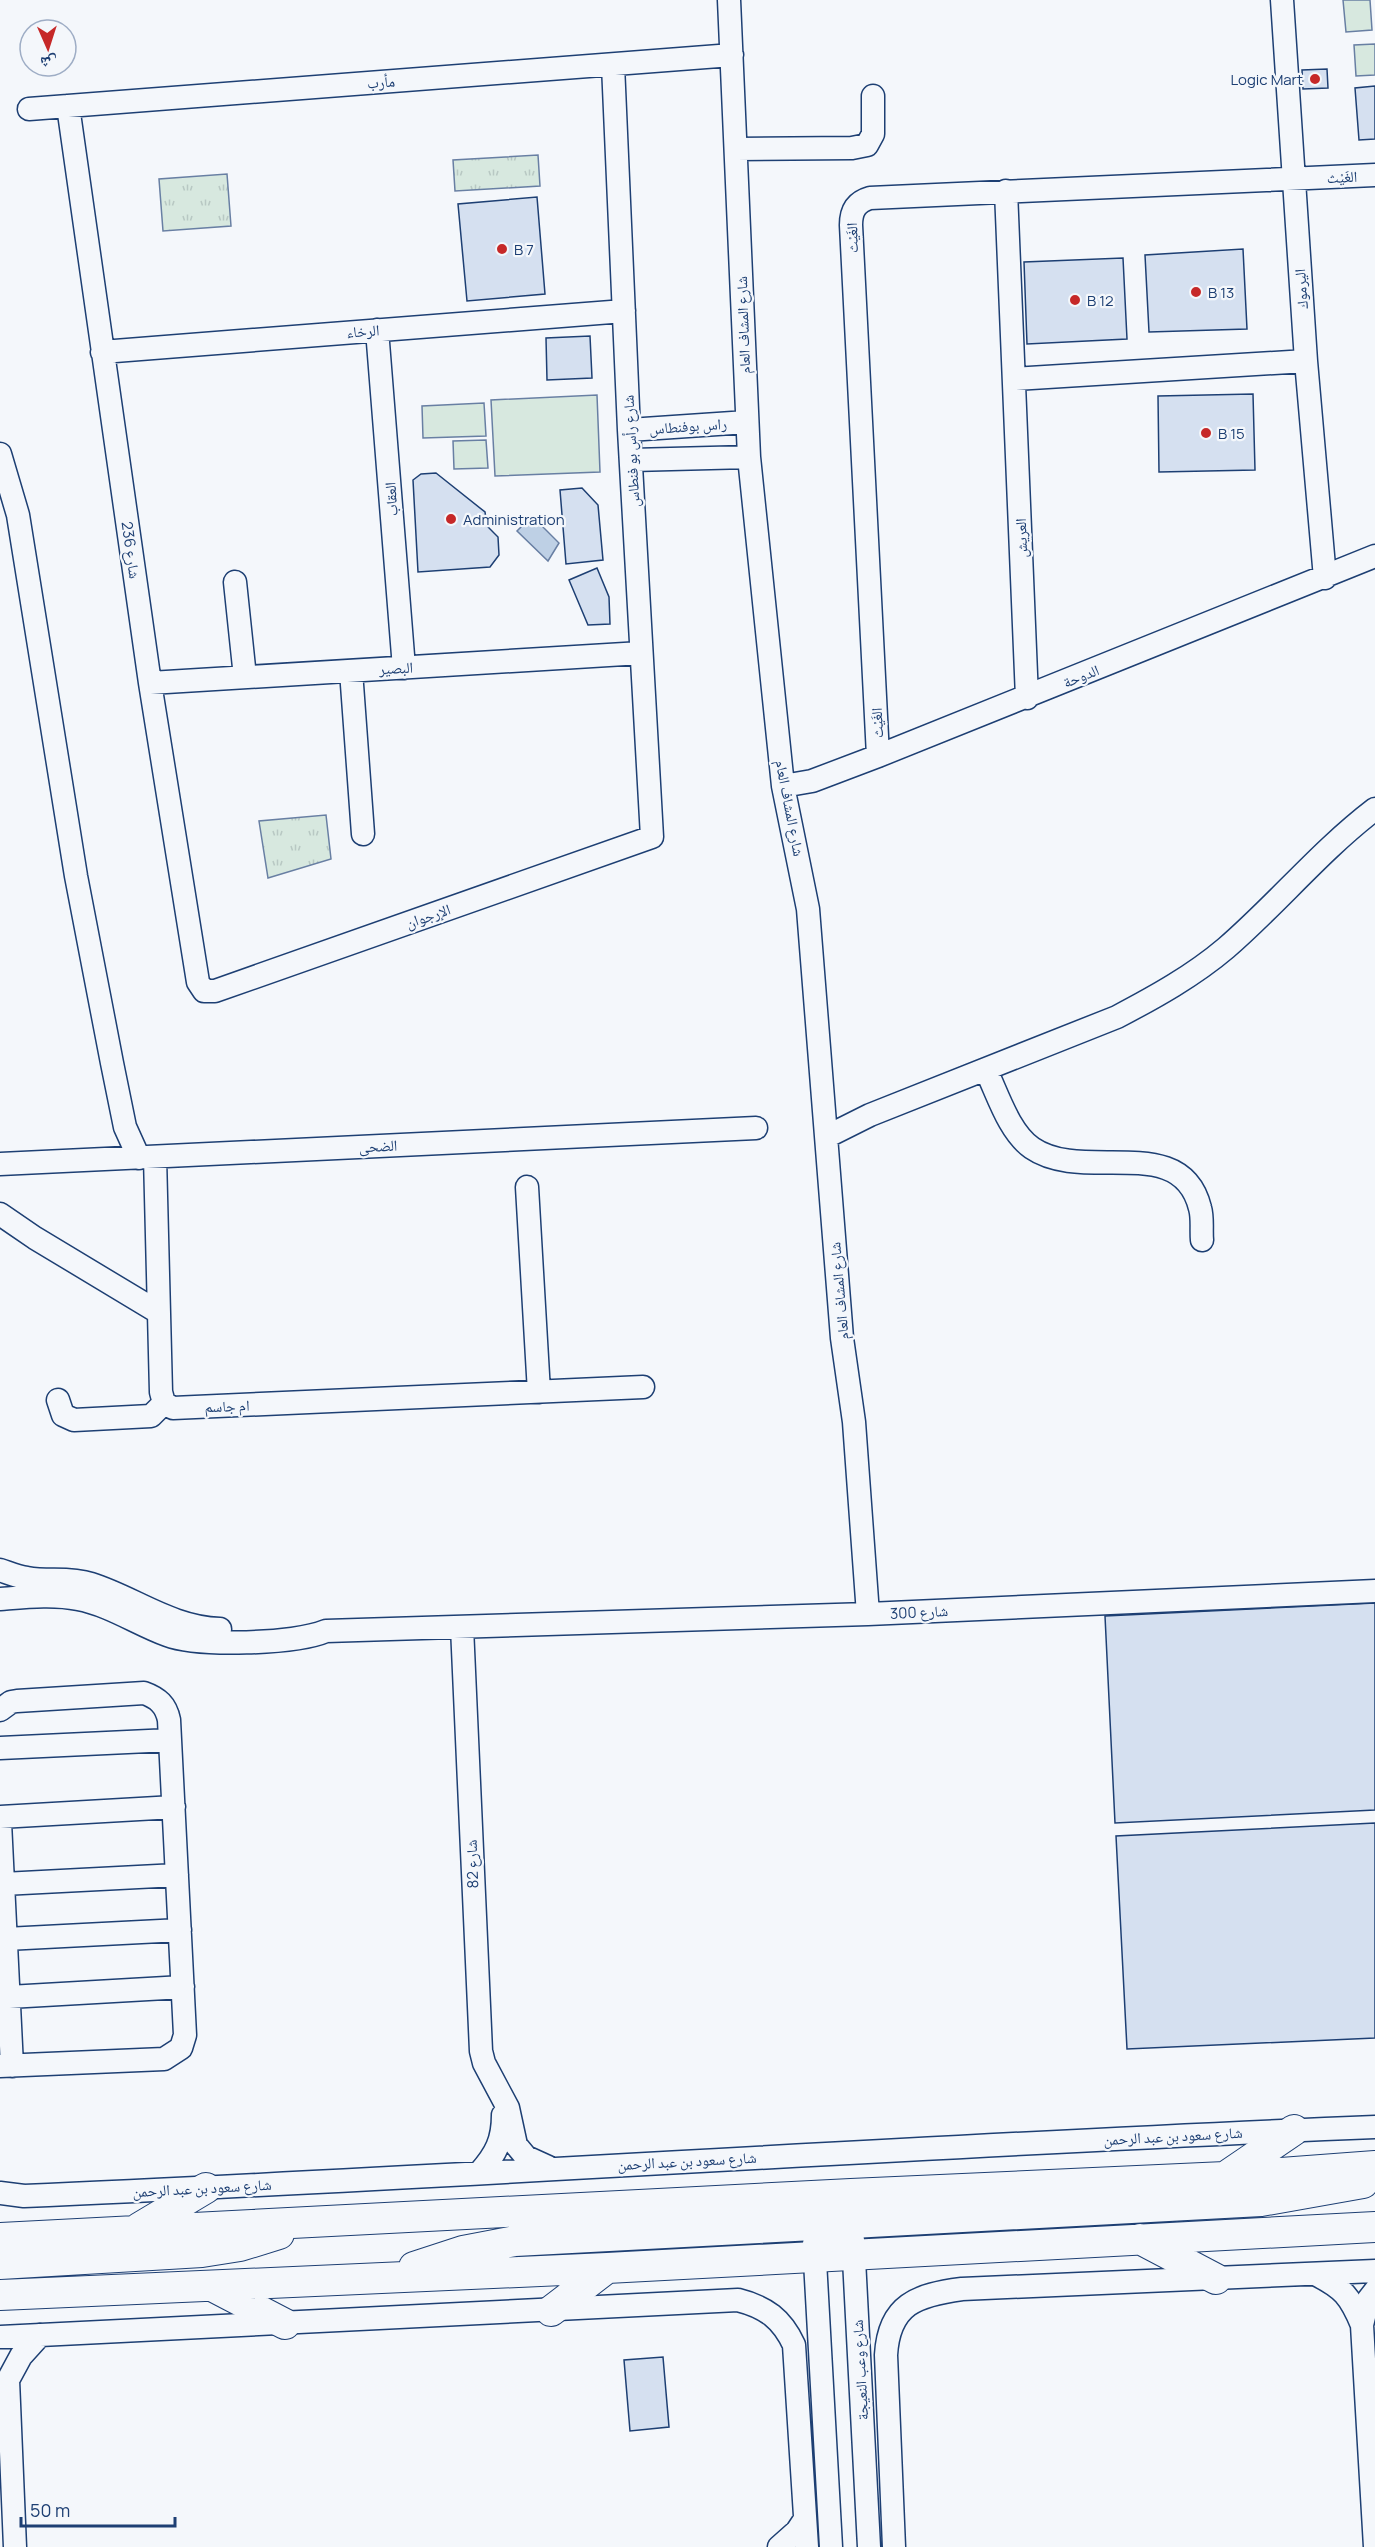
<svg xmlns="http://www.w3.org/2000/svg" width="1375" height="2547" font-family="Manrope,'Noto Naskh Arabic',sans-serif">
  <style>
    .grass { fill: url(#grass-tufts); stroke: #687fa3; stroke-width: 1.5 }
    .park { fill: #d7e8df; stroke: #687fa3; stroke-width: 1.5 }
    .water { fill: #bed0e5; stroke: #687fa3; stroke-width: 1.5 }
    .building { fill: #d5e0f0; stroke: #1d3f73; stroke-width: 1.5 }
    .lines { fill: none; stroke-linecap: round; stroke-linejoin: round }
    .minor-casing { stroke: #1d3f73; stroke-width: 25 }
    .major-casing { stroke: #1d3f73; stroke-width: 32 }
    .minor { stroke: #f4f7fb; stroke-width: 22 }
    .major { stroke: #f4f7fb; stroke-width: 30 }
    .poi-dot { fill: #c62828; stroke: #f4f7fb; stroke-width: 2 }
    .labels { text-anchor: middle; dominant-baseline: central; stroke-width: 4.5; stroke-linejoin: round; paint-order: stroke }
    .poi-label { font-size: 15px; fill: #1d3f73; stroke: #f4f7fb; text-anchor: start }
    .street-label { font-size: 15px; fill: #1d3f73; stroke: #f4f7fb }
  </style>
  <defs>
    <pattern id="grass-tufts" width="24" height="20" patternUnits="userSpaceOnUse" patternTransform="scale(1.5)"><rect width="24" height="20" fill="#d7e8df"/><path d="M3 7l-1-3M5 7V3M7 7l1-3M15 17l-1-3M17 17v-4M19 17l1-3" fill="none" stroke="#b8c8c3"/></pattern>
  </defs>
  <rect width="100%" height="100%" fill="#f4f7fb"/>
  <path class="grass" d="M538 155 540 186 455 191 453 160Z
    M227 174 231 226 163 231 159 179Z
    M326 815 331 859 268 878 259 821Z"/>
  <path class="park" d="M1343 0H1370L1372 30 1346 32Z
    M1375 44V75L1356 76 1354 45Z
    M597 395 600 472 495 476 491 400Z
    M484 403 486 436 423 438 422 406Z
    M486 440 488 468 454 469 453 441Z"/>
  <path class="water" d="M532 516 559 543 548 561 517 531Z"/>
  <path class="building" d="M1327 69 1328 88 1303 89 1302 70Z
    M1375 86V139L1359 140 1355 88Z
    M537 197 545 294 467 301 458 204Z
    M1243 249 1247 329 1149 332 1145 255Z
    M1123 258 1127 339 1027 344 1024 262Z
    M590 336 592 378 547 380 546 338Z
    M1253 394 1255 470 1159 472 1158 396Z
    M436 473 485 512 487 526 498 537 499 555 490 567 418 572 413 480 421 474Z
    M582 488 598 505 603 560 566 564 560 490Z
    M597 568 609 597 610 624 588 625 569 580Z
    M1375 1603V1810L1115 1823 1105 1616Z
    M1375 1823V2038L1127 2049 1116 1836Z
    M663 2357 669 2427 630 2431 624 2360Z"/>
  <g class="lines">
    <defs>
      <path id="minor" d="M729 0 749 457 783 786 808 909 842 1338 854 1422 868 1614
        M1282 0 1306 361 1325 578
        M68 106 150 683 198 982 204 991H215L652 837 629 430 613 65
        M29 109 732 55
        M736 149 852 148 867 145 873 134V96
        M1006 191 1027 698
        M377 330 404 668
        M102 352 624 311
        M1014 379 1306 361
        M629 430 747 422
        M0 454 18 515 76 876 112 1063 125 1127 139 1158
        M632 460 749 457
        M235 582 245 677
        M351 671 363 834
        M150 683 641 653
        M878 756 851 225C851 211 856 202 870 198L1375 175
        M783 786 812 781 878 756 1375 556
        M986 1070C998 1095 1009 1132 1032 1148 1084 1184 1181 1131 1200 1208 1203 1218 1201 1230 1202 1240
        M828 1136 870 1115 1117 1017C1155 997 1193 976 1226 948 1278 903 1320 851 1375 809
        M155 1157 161 1392 164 1403 173 1408 643 1387
        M0 1164 756 1128
        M527 1187 539 1392
        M0 1214 35 1238 158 1312
        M58 1400 63 1415 74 1420 151 1416 164 1403
        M0 1570C9 1573 18 1577 27 1578 48 1582 69 1577 91 1584 135 1598 172 1628 220 1629
        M0 1599C26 1597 53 1594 78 1599 110 1605 137 1624 167 1635 198 1647 295 1644 326 1631L868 1614 1375 1591
        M462 1627 481 2051 484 2063 508 2108 516 2145 526 2157 548 2167
        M0 1710 11 1702 17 1701 144 1693C158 1698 166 1705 169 1720L185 2035 181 2048 164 2059 0 2066
        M0 1748 170 1740
        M0 1817 174 1807
        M0 1822 12 2066
        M3 1884 177 1875
        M6 1939 180 1930
        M9 1997 183 1987
        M480 2172C496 2154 503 2140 503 2115
        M0 2193 24 2196C474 2177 924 2145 1375 2127
        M853 2240 869 2547
        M814 2243 831 2547
        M1315 2274C1343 2288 1350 2296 1362 2325
        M0 2337 738 2300C766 2307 782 2319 794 2345L807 2547
        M15 2547 8 2380 21 2356 40 2335
        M779 2547 797 2531 805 2519
        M894 2547 886 2355C889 2304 917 2295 962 2289L1375 2271
        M1375 2547 1362 2325 1368 2300 1375 2291"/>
      <path id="major" d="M1225 2177 1294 2130
        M139 2228 206 2188
        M0 2238 851 2194 1225 2177 1375 2166
        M1140 2239 1216 2279
        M815 2256 834 2233 852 2223 1261 2201 1363 2183
        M0 2264 202 2252 240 2246 279 2234
        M414 2267 463 2251 515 2241 813 2225 835 2213 844 2204
        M212 2286 285 2324
        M0 2295 607 2268 1375 2227
        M551 2311 607 2268"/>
    </defs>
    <use href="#minor" class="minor-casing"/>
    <use href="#major" class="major-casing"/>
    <use href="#minor" class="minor"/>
    <use href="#major" class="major"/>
  </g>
  <g class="poi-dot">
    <circle cx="1315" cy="79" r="6"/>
    <circle cx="502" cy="249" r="6"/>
    <circle cx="1196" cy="292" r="6"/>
    <circle cx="1075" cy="300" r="6"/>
    <circle cx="1206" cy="433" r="6"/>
    <circle cx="451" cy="519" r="6"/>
  </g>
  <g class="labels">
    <g class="poi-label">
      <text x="1303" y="79" text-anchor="end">Logic Mart</text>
      <text x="514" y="249">B 7</text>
      <text x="1208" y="292">B 13</text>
      <text x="1087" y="300">B 12</text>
      <text x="1218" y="433">B 15</text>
      <text x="463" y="519">Administration</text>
    </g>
    <g class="street-label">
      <text transform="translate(381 82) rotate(-4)">مأرب</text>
      <text transform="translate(1342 177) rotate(-3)">الغَيْث</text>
      <text transform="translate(852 238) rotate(-92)">الغَيْث</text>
      <text transform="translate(1301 289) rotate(-94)">اليرموك</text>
      <text transform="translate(743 325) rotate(-92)">شارع المشاف العام</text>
      <text transform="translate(363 331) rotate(-4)">الرخاء</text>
      <text transform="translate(688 426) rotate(-4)">راس بوفنطاس</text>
      <text transform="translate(631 451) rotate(-93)">شارع رأس بو فنطاس</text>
      <text transform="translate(391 499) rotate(-94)">العقاب</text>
      <text transform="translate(1021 538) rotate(-92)">العريش</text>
      <text transform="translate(131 550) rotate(82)">شارع 236</text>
      <text transform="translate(396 668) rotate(-3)">البصير</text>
      <text transform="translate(1081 676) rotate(-22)">الدوحة</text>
      <text transform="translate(877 723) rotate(-93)">الغَيْث</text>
      <text transform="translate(790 808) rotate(79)">شارع المشاف العام</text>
      <text transform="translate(428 916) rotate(-19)">الإرجوان</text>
      <text transform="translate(378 1146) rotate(-3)">الضحى</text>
      <text transform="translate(839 1291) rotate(-95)">شارع المشاف العام</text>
      <text transform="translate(227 1406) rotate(-2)">ام جاسم</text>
      <text transform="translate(919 1612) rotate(-3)">شارع 300</text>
      <text transform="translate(472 1864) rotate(-92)">شارع 82</text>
      <text transform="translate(1173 2136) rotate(-3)">شارع سعود بن عبد الرحمن</text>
      <text transform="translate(687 2161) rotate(-3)">شارع سعود بن عبد الرحمن</text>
      <text transform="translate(202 2188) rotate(-3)">شارع سعود بن عبد الرحمن</text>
      <text transform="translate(860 2370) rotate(-93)">شارع وعب النعيجة</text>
    </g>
  </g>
  <g transform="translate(48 48) rotate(177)"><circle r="28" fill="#f4f7fb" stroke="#9eadc5" stroke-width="1.5"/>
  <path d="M0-4.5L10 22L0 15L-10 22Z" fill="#c62828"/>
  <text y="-9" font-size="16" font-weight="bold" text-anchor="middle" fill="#1d3f73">ش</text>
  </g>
  <path d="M21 2517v9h154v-9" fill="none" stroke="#1d3f73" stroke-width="3"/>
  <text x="30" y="2517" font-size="18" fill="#1d3f73" stroke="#f4f7fb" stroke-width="4.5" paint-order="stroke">50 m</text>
</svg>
